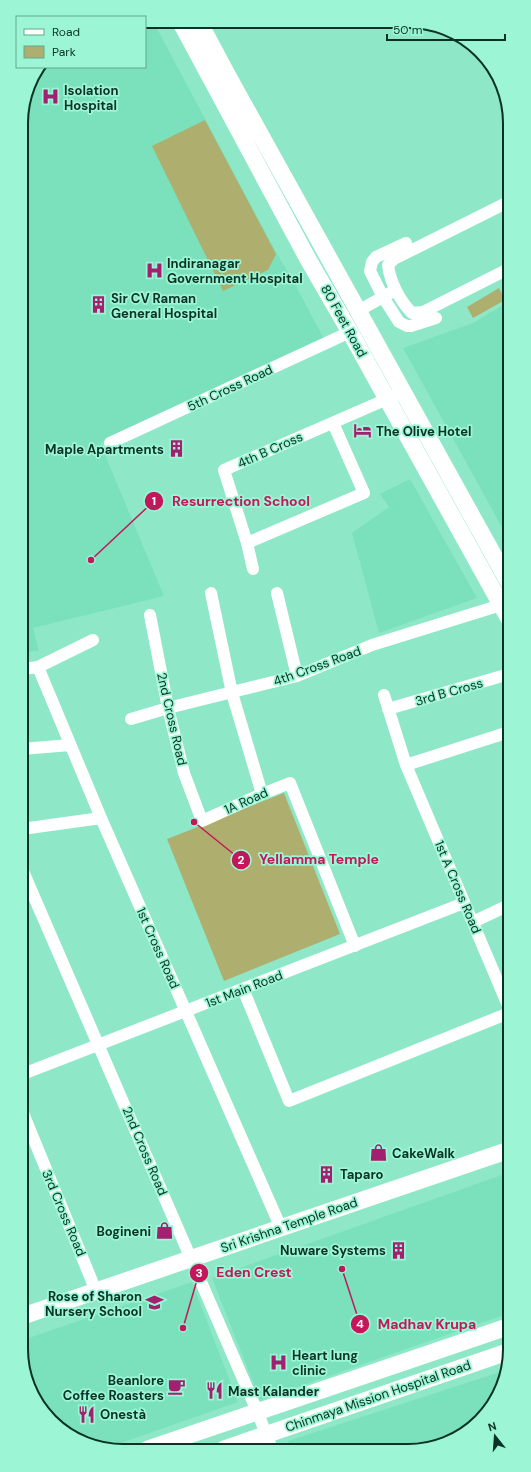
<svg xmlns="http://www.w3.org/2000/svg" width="531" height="1472" font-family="'DM Sans',sans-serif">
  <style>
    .built { fill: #7be1bd }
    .green { fill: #aeaf6e }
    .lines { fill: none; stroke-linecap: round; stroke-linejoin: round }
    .street { stroke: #fff; stroke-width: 12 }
    .secondary { stroke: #fff; stroke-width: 17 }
    .labels { text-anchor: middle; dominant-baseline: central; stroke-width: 3.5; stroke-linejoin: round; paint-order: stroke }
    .poi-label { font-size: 13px; font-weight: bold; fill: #0a3226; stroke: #9cf6d5; text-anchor: start }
    .street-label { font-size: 13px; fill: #0a3226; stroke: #9cf6d5 }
    .rim { fill: none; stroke: #0a3226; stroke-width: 2 }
    .leader { fill: none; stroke: #c2185b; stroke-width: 1.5 }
    .callout-dot { fill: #c2185b; stroke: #9cf6d5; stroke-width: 1.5 }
    .mark-label { font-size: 12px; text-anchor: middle; font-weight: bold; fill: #fff }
    .callout-label { font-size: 14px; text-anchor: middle; font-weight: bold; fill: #c2185b; stroke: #9cf6d5; stroke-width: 3.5; stroke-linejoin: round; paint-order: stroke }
  </style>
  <rect width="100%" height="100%" fill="#8ee8c8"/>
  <path class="built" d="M145 21H153L276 252 295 284 325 341 100 443 164 596 33 628 39 651 22 652 21 116 31 78 40 67H145Z
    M508 302 509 540 403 348 473 323Z
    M410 479 477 598 379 633 352 533 389 507 380 494Z
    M510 1172V1313L260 1400 212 1278Z
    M192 1282 238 1402 104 1449 51 1421 23 1369V1340Z
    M506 1370 502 1388 485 1416 459 1437 428 1449H291L288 1441Z"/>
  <path class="green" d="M205 120 276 254 268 270 223 291 152 146Z
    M499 288 505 300 473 318 467 307Z
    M284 793 340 934 224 981 167 839Z"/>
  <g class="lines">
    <path class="street" d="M508 202 394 259 388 265C390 282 400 301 412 313L423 312 508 269
      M406 243 376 257 372 262 370 271 383 297 399 322 407 326H411L436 318
      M358 311 390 293
      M110 443 350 332
      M247 543 364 493 333 423
      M253 569 247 543 224 470 394 396
      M211 593 232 693 262 794
      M277 593 297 676
      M150 615 168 708 184 773 202 821 262 794 290 783 355 946
      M38 667 101 818 281 1228
      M22 669 38 667 93 640
      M384 695 406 765 509 1008
      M388 709 509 674
      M131 719 168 708 297 676 372 645 501 605
      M22 749 70 745
      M406 765 509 732
      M22 829 101 818
      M22 869 257 1411 272 1449
      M473 922 509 905
      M243 989 289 1101 509 1013
      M23 1074 464 903
      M23 1113 96 1291"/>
    <path class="secondary" d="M180 21 309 261 350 332 509 619
      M199 22 229 78 509 583
      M23 1316 509 1150
      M148 1449 510 1326
      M224 1449 510 1351"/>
  </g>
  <defs>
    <symbol id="hospital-bare" viewBox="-9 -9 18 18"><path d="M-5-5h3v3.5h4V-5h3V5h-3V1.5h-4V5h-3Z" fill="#a2206f" stroke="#9cf6d5" stroke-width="2.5" paint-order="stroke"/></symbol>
    <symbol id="building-bare" viewBox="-9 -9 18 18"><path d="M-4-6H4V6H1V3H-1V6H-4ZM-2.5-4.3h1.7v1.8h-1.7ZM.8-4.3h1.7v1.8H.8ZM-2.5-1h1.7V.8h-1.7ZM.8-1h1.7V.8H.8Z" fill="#a2206f" stroke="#9cf6d5" stroke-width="2.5" paint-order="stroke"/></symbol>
    <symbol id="hotel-bare" viewBox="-9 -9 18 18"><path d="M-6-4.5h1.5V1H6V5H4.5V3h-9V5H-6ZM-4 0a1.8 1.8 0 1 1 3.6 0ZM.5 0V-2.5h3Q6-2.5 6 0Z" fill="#a2206f" stroke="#9cf6d5" stroke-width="2.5" paint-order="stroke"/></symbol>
    <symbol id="shop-bare" viewBox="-9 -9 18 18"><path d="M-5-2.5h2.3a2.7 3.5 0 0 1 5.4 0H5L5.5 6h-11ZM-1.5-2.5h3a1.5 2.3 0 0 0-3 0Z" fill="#a2206f" stroke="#9cf6d5" stroke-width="2.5" paint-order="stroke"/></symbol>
    <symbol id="school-bare" viewBox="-9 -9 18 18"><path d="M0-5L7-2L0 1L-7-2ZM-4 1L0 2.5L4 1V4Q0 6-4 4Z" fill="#a2206f" stroke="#9cf6d5" stroke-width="2.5" paint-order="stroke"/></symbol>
    <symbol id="cafe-bare" viewBox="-9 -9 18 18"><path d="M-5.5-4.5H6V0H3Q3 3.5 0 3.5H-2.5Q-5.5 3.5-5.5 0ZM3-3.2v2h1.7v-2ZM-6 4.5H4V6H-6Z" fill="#a2206f" stroke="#9cf6d5" stroke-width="2.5" paint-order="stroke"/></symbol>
    <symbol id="restaurant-bare" viewBox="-9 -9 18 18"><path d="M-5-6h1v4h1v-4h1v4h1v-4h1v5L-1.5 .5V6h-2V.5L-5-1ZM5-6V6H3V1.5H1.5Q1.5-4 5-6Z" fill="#a2206f" stroke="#9cf6d5" stroke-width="2.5" paint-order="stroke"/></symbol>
  </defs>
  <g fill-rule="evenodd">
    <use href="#hospital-bare" x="38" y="84" width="25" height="25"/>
    <use href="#hospital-bare" x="142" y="258" width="25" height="25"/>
    <use href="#building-bare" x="86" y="292" width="25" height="25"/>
    <use href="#hotel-bare" x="350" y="418" width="25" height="25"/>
    <use href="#building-bare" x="164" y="436" width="25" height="25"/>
    <use href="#shop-bare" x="366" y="1140" width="25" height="25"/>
    <use href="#building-bare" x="314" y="1162" width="25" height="25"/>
    <use href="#shop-bare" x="152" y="1218" width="25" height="25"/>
    <use href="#building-bare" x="386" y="1238" width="25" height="25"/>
    <use href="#school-bare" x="142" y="1290" width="25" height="25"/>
    <use href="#hospital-bare" x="266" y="1350" width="25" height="25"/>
    <use href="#cafe-bare" x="164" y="1374" width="25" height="25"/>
    <use href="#restaurant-bare" x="202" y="1378" width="25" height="25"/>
    <use href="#restaurant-bare" x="74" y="1402" width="25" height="25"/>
  </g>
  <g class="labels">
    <g class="poi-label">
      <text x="64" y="90">Isolation<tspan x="64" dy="15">Hospital</tspan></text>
      <text x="167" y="263">Indiranagar<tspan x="167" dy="15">Government Hospital</tspan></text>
      <text x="111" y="298">Sir CV Raman<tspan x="111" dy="15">General Hospital</tspan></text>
      <text x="376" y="431">The Olive Hotel</text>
      <text x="164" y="449" text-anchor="end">Maple Apartments</text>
      <text x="392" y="1153">CakeWalk</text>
      <text x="340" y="1174">Taparo</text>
      <text x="151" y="1231" text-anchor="end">Bogineni</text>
      <text x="386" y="1250" text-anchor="end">Nuware Systems</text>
      <text x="142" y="1296" text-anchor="end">Rose of Sharon<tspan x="142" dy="15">Nursery School</tspan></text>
      <text x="292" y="1355">Heart lung<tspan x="292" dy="15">clinic</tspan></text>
      <text x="164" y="1380" text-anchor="end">Beanlore<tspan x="164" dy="15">Coffee Roasters</tspan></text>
      <text x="228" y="1391">Mast Kalander</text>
      <text x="100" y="1414">Onestà</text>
    </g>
    <g class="street-label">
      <text transform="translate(344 321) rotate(61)">80 Feet Road</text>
      <text transform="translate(230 388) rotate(-25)">5th Cross Road</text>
      <text transform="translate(270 450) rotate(-24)">4th B Cross</text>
      <text transform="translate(317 666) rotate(-20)">4th Cross Road</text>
      <text transform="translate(449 692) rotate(-16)">3rd B Cross</text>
      <text transform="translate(172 719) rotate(77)">2nd Cross Road</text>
      <text transform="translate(246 801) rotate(-24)">1A Road</text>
      <text transform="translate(458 887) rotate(67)">1st A Cross Road</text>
      <text transform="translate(158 948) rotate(66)">1st Cross Road</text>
      <text transform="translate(244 989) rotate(-21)">1st Main Road</text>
      <text transform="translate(145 1151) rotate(67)">2nd Cross Road</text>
      <text transform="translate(64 1213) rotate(67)">3rd Cross Road</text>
      <text transform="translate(289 1225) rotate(-19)">Sri Krishna Temple Road</text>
      <text transform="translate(378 1396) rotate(-19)">Chinmaya Mission Hospital Road</text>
    </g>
  </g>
  <path d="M0 0H531V1472H0ZM123 28H408A95 95 0 0 1 503 123V1349A95 95 0 0 1 408 1444H123A95 95 0 0 1 28 1349V123A95 95 0 0 1 123 28Z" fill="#9cf6d5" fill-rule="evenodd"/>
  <path class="rim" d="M123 28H408A95 95 0 0 1 503 123V1349A95 95 0 0 1 408 1444H123A95 95 0 0 1 28 1349V123A95 95 0 0 1 123 28Z"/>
  <path class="leader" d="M91 560L154 501M194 822L241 860M183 1328L199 1273M342 1269L360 1324"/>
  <g class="callout-dot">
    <circle cx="91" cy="560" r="4"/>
    <circle cx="194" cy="822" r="4"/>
    <circle cx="183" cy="1328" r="4"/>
    <circle cx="342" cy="1269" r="4"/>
    <circle cx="154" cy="501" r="10"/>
    <circle cx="241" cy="860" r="10"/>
    <circle cx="199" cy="1273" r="10"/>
    <circle cx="360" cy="1324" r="10"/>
  </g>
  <g class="mark-label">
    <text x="154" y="505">1</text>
    <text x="241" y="864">2</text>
    <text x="199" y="1277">3</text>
    <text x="360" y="1328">4</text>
  </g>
  <g class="callout-label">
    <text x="241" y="506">Resurrection School</text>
    <text x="319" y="864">Yellamma Temple</text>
    <text x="254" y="1277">Eden Crest</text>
    <text x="427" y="1329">Madhav Krupa</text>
  </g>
  <rect x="16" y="16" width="130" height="52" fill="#9cf6d5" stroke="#62a88f"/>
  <rect x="24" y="29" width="20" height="6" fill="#ffffff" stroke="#62a88f"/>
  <text x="52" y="36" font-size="12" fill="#0a3226">Road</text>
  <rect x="24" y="46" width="20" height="12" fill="#aeaf6e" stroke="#62a88f"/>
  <text x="52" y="56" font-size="12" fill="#0a3226">Park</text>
  <g transform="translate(495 1436) rotate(343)" stroke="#9cf6d5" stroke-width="3" paint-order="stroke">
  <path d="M0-3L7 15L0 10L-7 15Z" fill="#0a3226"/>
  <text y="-6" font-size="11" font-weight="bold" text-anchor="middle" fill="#0a3226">N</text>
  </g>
  <path d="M387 34v6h118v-6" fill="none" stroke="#0a3226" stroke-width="2"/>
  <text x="393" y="34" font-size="12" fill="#0a3226" stroke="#9cf6d5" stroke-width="3" paint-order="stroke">50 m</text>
</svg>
